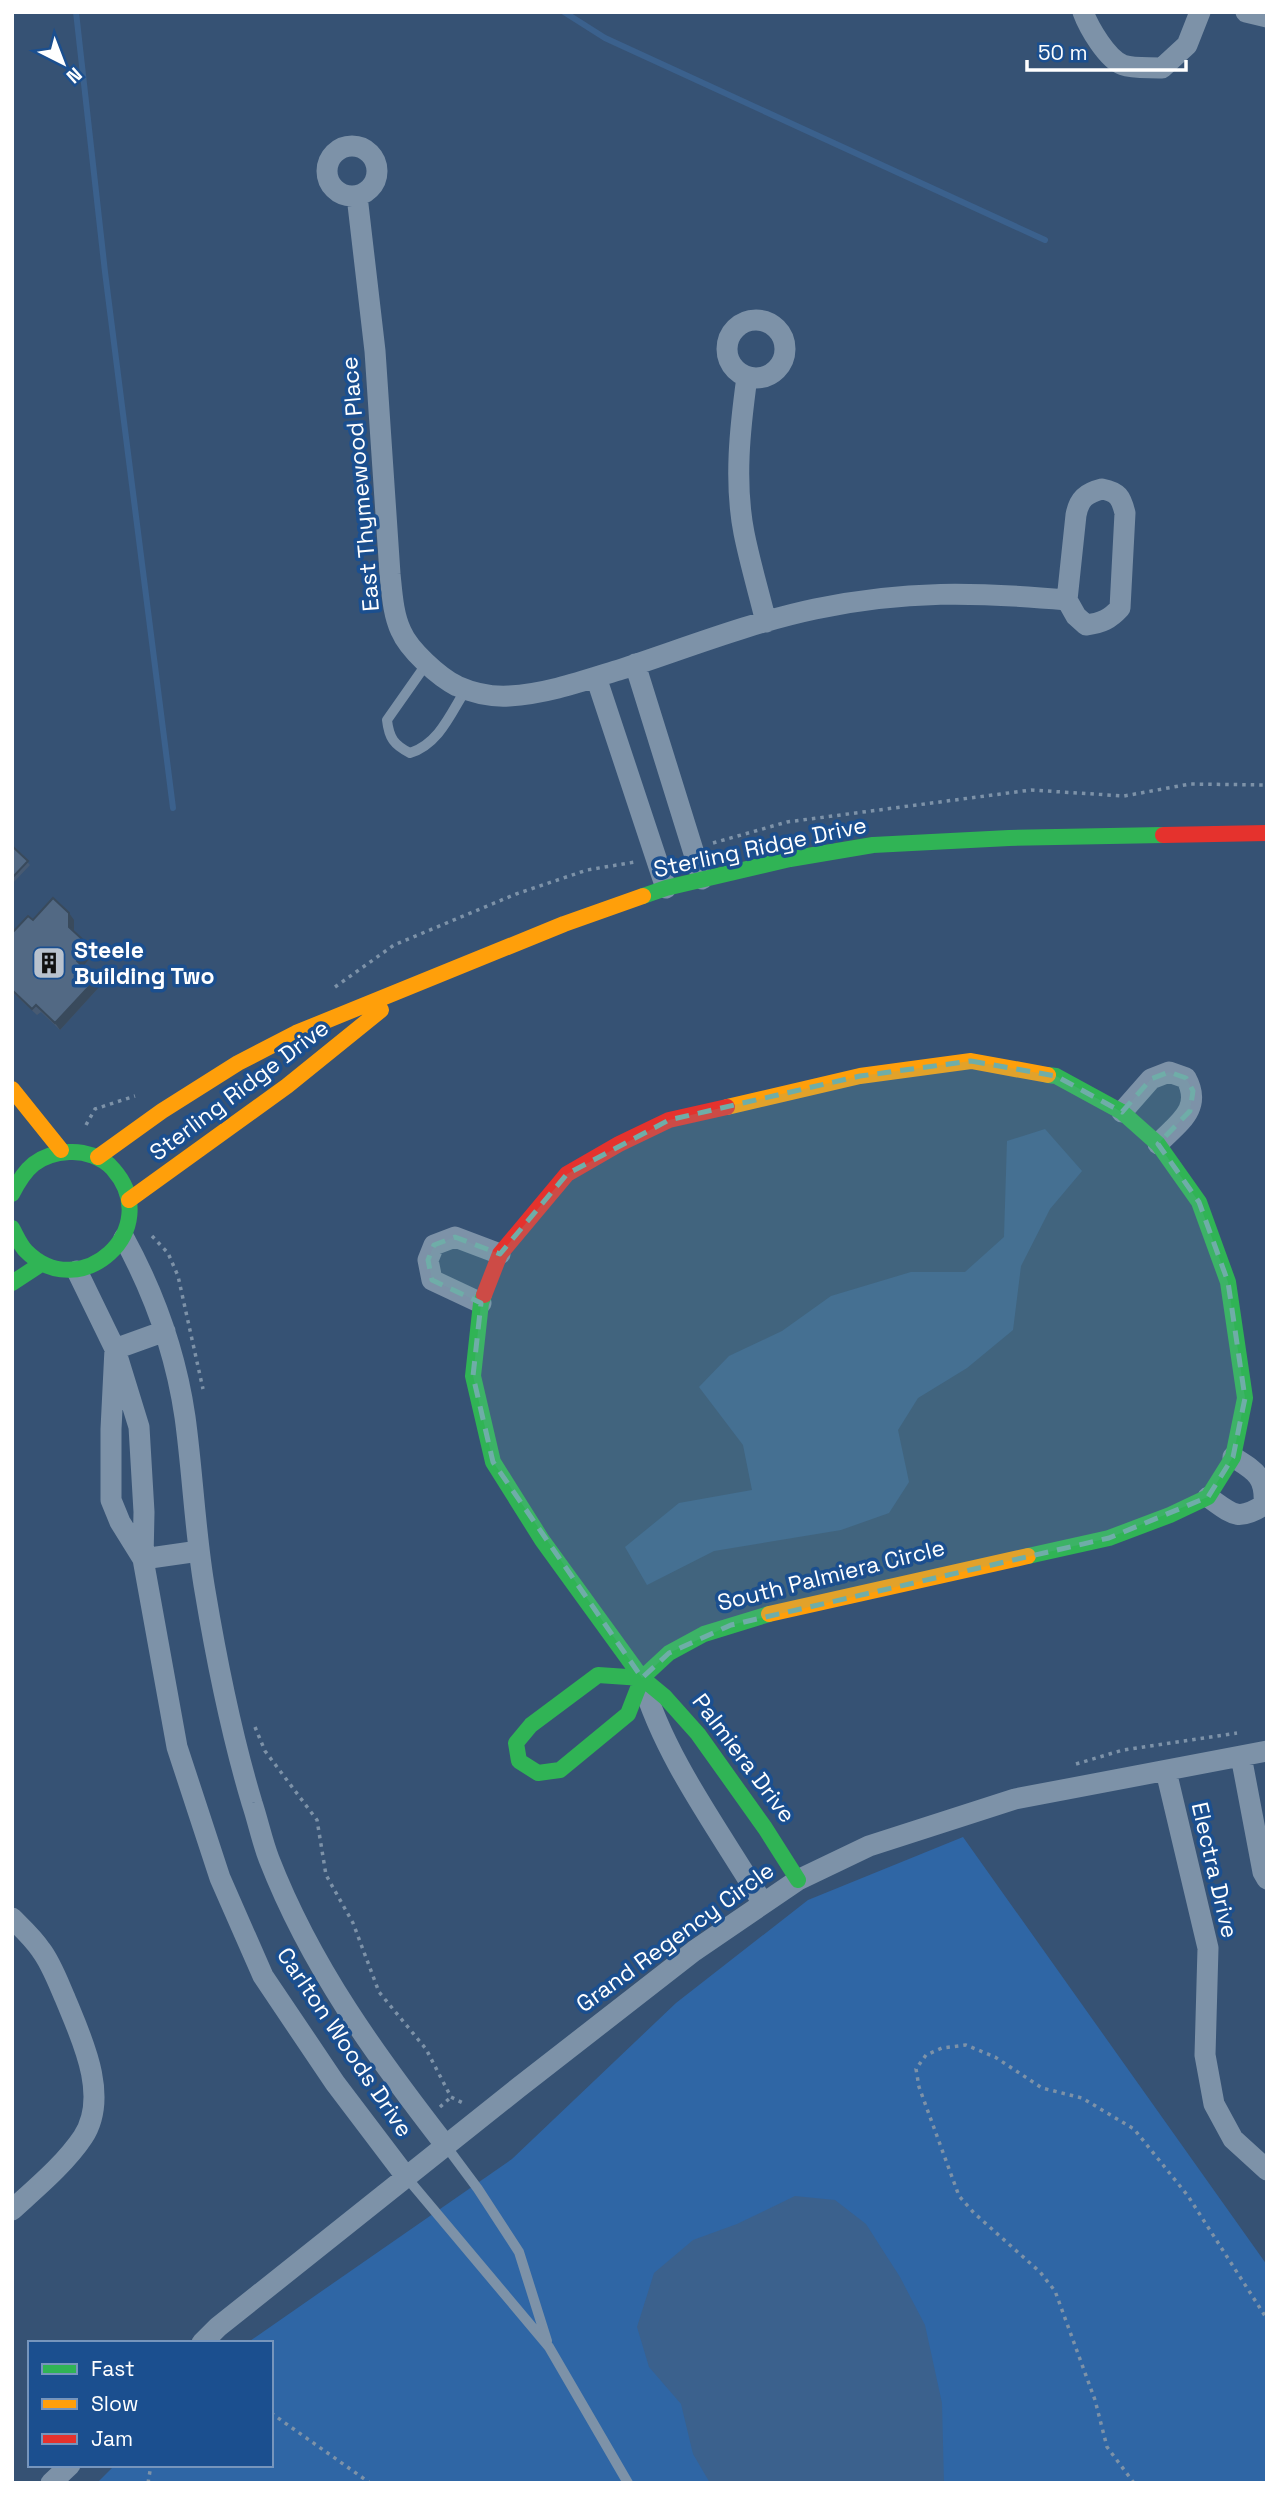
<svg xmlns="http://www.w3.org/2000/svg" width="1279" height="2495" font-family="'Space Grotesk',sans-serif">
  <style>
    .green { fill: #2f66a5 }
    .water { fill: #3b618d }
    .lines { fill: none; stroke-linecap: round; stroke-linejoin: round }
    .stream { stroke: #3b618d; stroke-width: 6 }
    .path { stroke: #7d92a8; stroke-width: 3.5; stroke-dasharray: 3.5 5; stroke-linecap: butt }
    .lane { stroke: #7d92a8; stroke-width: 10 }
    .street { stroke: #7d92a8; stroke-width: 21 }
    .fast { stroke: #30b455; stroke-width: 16 }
    .slow { stroke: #ff9f0a; stroke-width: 16 }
    .jam { stroke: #e5322d; stroke-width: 16 }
    .wall { fill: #475a72 }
    .shaded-wall { fill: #394a5c }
    .building { fill: #526984; stroke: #394a5c; stroke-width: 2 }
    .marked { fill: #6fada8; fill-opacity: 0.2; stroke: #6fada8; stroke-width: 5; stroke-dasharray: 14 9; stroke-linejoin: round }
    .labels { text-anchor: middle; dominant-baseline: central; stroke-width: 7; stroke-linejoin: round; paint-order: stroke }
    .street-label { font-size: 23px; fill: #fff; stroke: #1b4f8f }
    .poi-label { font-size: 23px; font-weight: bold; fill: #fff; stroke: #1b4f8f; text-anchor: start }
  </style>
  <rect width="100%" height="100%" fill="#365274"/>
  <path class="green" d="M963 1837 1267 2265V2483H97L115 2465H271V2343H247L512 2159 676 2003 808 1900Z"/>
  <path class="water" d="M1045 1129 1082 1171 1050 1209 1021 1266 1013 1330 967 1368 918 1398 898 1430 909 1482 889 1513 841 1530 714 1551 647 1585 625 1547 679 1503 752 1490 743 1445 699 1387 729 1356 782 1331 831 1296 911 1272H965L1004 1237 1007 1141Z
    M795 2196 835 2200 866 2224 900 2277 925 2325 942 2403 944 2483H710L693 2454 681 2404 649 2367 637 2327 654 2273 693 2240 737 2224Z"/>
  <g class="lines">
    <path class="stream" d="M76 12 105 272 173 808
      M564 12 605 38 1045 240"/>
    <path class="path" d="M713 843 787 822 1031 790 1124 796 1190 784 1267 785
      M335 987 394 945 516 894 587 870 635 862
      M86 1125 95 1109 135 1096
      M152 1236 168 1253 178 1276 203 1389
      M255 1727 265 1751 317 1820 326 1875 353 1923 379 1992 426 2049 451 2097 463 2103 465 2102
      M1076 1764 1123 1750 1237 1733
      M440 2107 451 2097
      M271 2413 370 2483
      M148 2483 151 2465
      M1134 2483 1107 2447 1095 2400 1055 2291 1040 2272 974 2213 959 2196 919 2087 916 2069 926 2055 942 2048 966 2045 995 2057 1042 2088 1082 2098 1134 2129 1188 2196 1267 2319"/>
    <path class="lane" d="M427 663 387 720C389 738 394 745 410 753 439 744 451 713 466 689
      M446 2146 478 2189 519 2252 547 2341
      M407 2178 549 2347 628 2483"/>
    <path class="street" d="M1083 12C1089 28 1107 59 1123 65 1134 69 1151 67 1162 68L1187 45 1200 12
      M1246 12 1267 17
      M327 171a25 25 0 1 1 50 0a25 25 0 1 1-50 0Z
      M357 196 375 351 390 574C392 593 393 614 401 631 409 650 439 677 457 686 473 693 492 697 509 696 547 694 586 680 622 669 686 648 749 623 815 609 905 590 976 592 1067 600
      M727 349a29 29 0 1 1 58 0a29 29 0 1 1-58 0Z
      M747 377C740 428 734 482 744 533 750 563 759 593 766 622
      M1102 489C1118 492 1121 497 1125 513L1120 608C1110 619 1102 623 1086 625L1076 616 1067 600 1076 515C1079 499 1086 493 1102 489Z
      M635 664 702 879
      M596 677 666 888
      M1122 1112 1151 1079 1169 1072 1186 1078C1203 1109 1178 1123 1158 1144
      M124 1238C154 1293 176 1355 185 1417 193 1475 195 1534 205 1591 217 1663 231 1733 252 1803 258 1821 262 1841 269 1859 311 1967 376 2056 446 2146
      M77 1271 115 1349 139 1427 144 1512 143 1559 199 1551
      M481 1303 432 1280 428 1260 434 1245 455 1237 500 1254
      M115 1349 111 1429V1500L120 1522 143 1559 177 1747 220 1878 263 1976 335 2083 407 2178
      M115 1349 165 1331
      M1208 1497C1232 1514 1237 1522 1264 1505 1266 1476 1255 1471 1233 1457
      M642 1680C665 1759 720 1831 762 1902
      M1241 1756 1263 1872 1267 1879
      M1166 1771 1208 1948 1205 2055 1214 2104 1233 2139 1267 2170
      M12 1918C22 1928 33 1938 41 1950 51 1963 58 1982 65 1998 81 2037 110 2096 83 2137 65 2164 36 2188 12 2210
      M202 2343 218 2327 518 2088 694 1951 798 1880 869 1846 1015 1799 1267 1751
      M51 2483 70 2465"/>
    <path class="fast" d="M643 896 666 888 790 859 873 845 1009 838 1163 835
      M12 1194C25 1168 38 1154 69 1152 84 1151 103 1157 113 1169 166 1229 80 1306 26 1251 20 1245 16 1235 12 1228
      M12 1283 41 1264
      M484 1295 481 1303 473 1376 493 1462 542 1540 642 1678 665 1697 698 1734 765 1828 798 1880
      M1028 1556 1109 1538 1170 1515 1208 1497 1233 1457 1245 1398 1228 1282 1199 1202 1158 1144 1122 1112 1056 1076 1048 1075
      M642 1678 598 1675 531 1725 516 1743 519 1761 538 1773 560 1770 628 1714 642 1678 669 1653 704 1634 769 1614"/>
    <path class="slow" d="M12 1089 61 1150
      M727 1107 860 1076 971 1061 1048 1075
      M98 1157 162 1111 238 1063 296 1033 564 924 643 896
      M129 1200 287 1086 381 1010
      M769 1614 1028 1556"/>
    <path class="jam" d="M1163 835 1267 833
      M484 1295 500 1254 567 1174 619 1144 669 1120 727 1107"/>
  </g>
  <path class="wall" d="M12 846 30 865 12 884Z
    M33 920H74V931L83 940 88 946 89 959 83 966 101 985 60 1030 41 1012 37 1015 12 992V933Z"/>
  <path class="shaded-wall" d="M69 913 74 920V934L69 927Z
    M83 940 88 946 89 959 82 968 77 961Z
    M96 979 101 985 60 1030 55 1023Z"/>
  <path class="building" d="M12 846 28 861 12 878Z
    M53 898 69 913V927L83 940 84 952 77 961 96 979 55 1023 36 1005 32 1009 12 990V933L28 916 33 920Z"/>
  <path class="marked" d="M971 1061 1056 1076 1122 1112 1151 1079 1169 1072 1186 1078 1193 1091 1190 1111 1158 1144 1199 1202 1228 1282 1245 1398 1233 1457 1208 1497 1109 1538 731 1625 669 1653 642 1678 493 1462 473 1376 481 1303 432 1280 428 1260 434 1245 455 1237 500 1254 567 1174 669 1120 860 1076Z"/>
  <defs>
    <symbol id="building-square" viewBox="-11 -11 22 22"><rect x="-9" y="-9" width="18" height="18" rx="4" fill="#b9c2ce" stroke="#1b4f8f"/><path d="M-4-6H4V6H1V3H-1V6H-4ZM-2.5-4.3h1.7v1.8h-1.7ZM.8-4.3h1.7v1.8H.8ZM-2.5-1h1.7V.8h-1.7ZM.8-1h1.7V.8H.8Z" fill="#111"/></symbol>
  </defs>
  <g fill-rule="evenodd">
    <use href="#building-square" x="30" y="944" width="38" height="38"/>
  </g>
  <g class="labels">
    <g class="street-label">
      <text transform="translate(360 484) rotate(-95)">East Thymewood Place</text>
      <text transform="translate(760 847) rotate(-12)">Sterling Ridge Drive</text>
      <text transform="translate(239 1090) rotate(-37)">Sterling Ridge Drive</text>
      <text transform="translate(831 1575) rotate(-14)">South Palmiera Circle</text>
      <text transform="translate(744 1758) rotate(53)">Palmiera Drive</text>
      <text transform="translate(1215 1870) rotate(77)">Electra Drive</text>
      <text transform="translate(675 1937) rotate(-36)">Grand Regency Circle</text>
      <text transform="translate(345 2042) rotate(56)">Carlton Woods Drive</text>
    </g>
    <g class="poi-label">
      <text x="74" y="950">Steele<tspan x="74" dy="26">Building Two</tspan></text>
    </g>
  </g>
  <rect width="1279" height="2495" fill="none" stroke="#ffffff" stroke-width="28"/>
  <rect x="28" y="2341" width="245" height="126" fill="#1b4f8f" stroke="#7695bc" stroke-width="2"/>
  <rect x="42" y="2364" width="35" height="10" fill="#30b455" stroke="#7695bc" stroke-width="2"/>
  <text x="91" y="2376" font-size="21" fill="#ffffff">Fast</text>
  <rect x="42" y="2399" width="35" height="10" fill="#ff9f0a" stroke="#7695bc" stroke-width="2"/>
  <text x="91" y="2411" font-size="21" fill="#ffffff">Slow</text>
  <rect x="42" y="2434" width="35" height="10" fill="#e5322d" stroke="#7695bc" stroke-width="2"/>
  <text x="91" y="2446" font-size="21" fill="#ffffff">Jam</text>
  <g transform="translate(63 63) rotate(138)" stroke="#1b4f8f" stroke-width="5" paint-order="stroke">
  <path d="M0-5L12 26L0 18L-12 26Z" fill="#ffffff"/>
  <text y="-10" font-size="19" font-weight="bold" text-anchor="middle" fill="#ffffff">N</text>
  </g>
  <path d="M1027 60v10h159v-10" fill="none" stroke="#ffffff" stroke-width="3.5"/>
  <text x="1038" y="60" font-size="21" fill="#ffffff" stroke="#1b4f8f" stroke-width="5" paint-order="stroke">50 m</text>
</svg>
